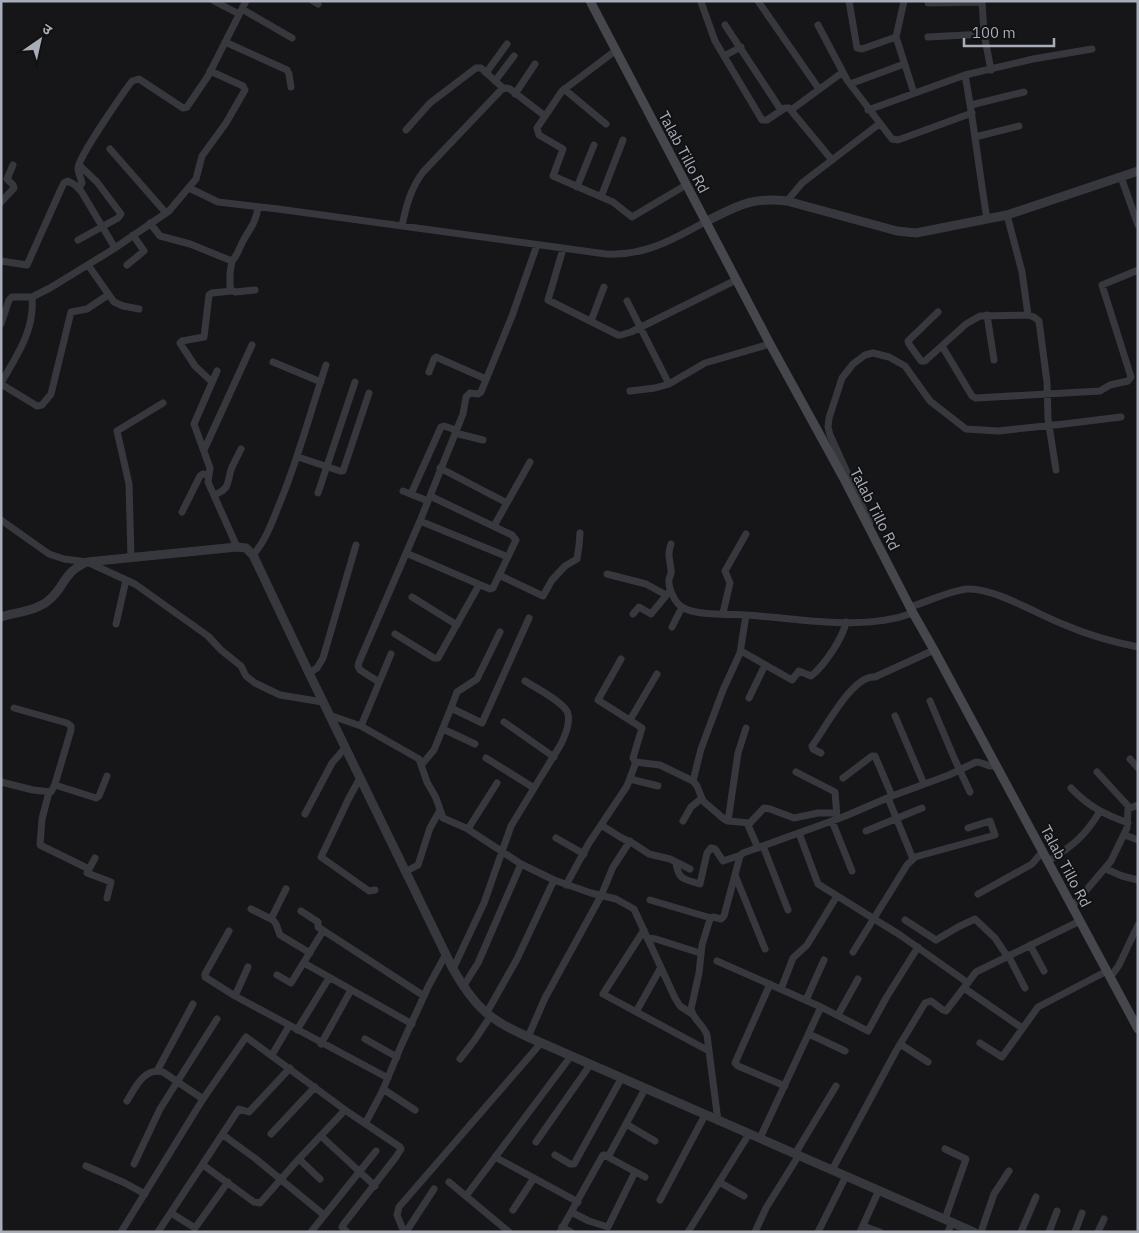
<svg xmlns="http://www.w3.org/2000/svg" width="1139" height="1233" font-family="'IBM Plex Sans','Noto Sans Devanagari',sans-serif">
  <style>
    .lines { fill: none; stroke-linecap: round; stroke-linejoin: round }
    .minor { stroke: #37383d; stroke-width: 7 }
    .tertiary { stroke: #37383d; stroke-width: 9 }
    .secondary { stroke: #45474d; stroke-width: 9 }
    .labels { text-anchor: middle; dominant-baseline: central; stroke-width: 4; stroke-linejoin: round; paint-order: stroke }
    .street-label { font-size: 15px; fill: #a8adb8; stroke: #111113 }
  </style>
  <rect width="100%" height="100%" fill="#161618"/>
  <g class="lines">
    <path class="minor" d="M214 1 239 14
      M313 1 318 4
      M758 1 819 89
      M849 1 857 48 862 49 896 37
      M904 1 896 37 914 93
      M982 1 984 34 991 70
      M701 2 715 41 762 120H767L785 108H789L832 160
      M928 3 982 2
      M242 9 292 38
      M725 25 781 110
      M818 25 847 80 892 139 898 140 972 113
      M928 37 984 34
      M225 42 287 70 289 74 291 87
      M615 51 562 91 537 128 539 135 563 149 553 176 613 202 632 217 686 185
      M724 56 741 47
      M486 73 507 44
      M965 75C974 123 979 171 987 219
      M495 81 514 56
      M850 84 904 64
      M564 89 606 124
      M515 94 535 64
      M971 105 1024 92
      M791 110 843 72
      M868 110 965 75 1033 59 1092 49
      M406 130 430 103 476 68H481L503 88
      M975 137 1019 126
      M110 149 166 213
      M1121 177 1138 225
      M577 187 594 145
      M79 188 82 183C81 178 78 173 78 168 79 156 123 93 132 81L139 79 183 108 187 107 208 76 246 1
      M189 188 218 202 278 209 606 254C645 256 672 240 705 222
      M601 197 623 140
      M787 201 802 183 879 124
      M1 202 14 188 13 185 7 179 13 165
      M1007 215 1022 272 1028 315
      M150 223 160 236 190 244 232 261C237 256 239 249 242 243 249 229 256 224 258 207
      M402 226C406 206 411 188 423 172L502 89 506 88 510 89 545 116
      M78 240 118 218 121 214 97 182 79 165
      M563 249 548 300 618 335H621L631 332 736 280
      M1 261 27 265 61 189 64 183 68 181 75 185 81 191 115 248
      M232 261 230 273V289L235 292 255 290
      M88 265 114 302 123 306 139 309
      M127 265 144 251 133 235
      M627 301 669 384
      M938 312 908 341 909 344 921 361H925L966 324 980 316 1028 315 1034 317 1039 321 1047 382 1048 419 1056 470
      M987 315 994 360
      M591 321 604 287
      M1 324 9 300 12 297H32L50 288 112 250 169 211 196 179 202 156 226 123 245 90 243 86 210 71
      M942 346 972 396 976 398 1100 391 1110 385 1128 381 1131 377 1102 285 1138 270
      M273 362 321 382
      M217 371 194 424 210 468 208 482 237 547
      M429 372 434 359 436 357 486 379
      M212 382 195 366 180 343 182 341 204 337 209 295 212 293 232 291
      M1 383C17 355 35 330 32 297
      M1 384 37 406 42 405 51 394 71 312 87 309 108 295
      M630 391 655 388 669 384 705 363 770 344
      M455 433 483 440
      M204 450 252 345
      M298 457 340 471H343L369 393
      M440 468 507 503
      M403 491 428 501
      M318 493 355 382
      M411 494 441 427 444 426 456 430
      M214 495C232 488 226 482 232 467 235 461 238 455 241 449
      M182 512 200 476 203 474 209 475
      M1 520 49 554 64 559 87 562 135 584 208 636 221 650 241 666 246 676 255 683 280 695 323 702
      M420 521 508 557
      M870 523 830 435 828 427 829 418 842 378 853 364 865 355 873 353 889 357 905 366 930 401 966 429 998 431 1064 424 1121 417
      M494 526 530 462
      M671 544C667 556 670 558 671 570 672 575 669 576 669 580 668 588 675 603 682 607 695 616 730 614 746 615 799 618 861 632 913 613
      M406 553 490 589 493 588 516 540 512 535 430 496
      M253 555C267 539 273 519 281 500 299 456 311 410 326 365
      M131 557 129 484 117 431 163 403
      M607 574 646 584 666 595
      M499 575 543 596 552 580 565 566 577 559 579 546 580 533
      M412 597 457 625
      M910 607C927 602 951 590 968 589 995 588 1039 615 1065 625 1088 635 1113 642 1138 647
      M723 613 730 583 725 571 746 534
      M633 614 639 607 651 614 669 592
      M116 624 126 580
      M672 627 682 607
      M395 634 434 658H438L479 585
      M741 651 792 680 799 671 811 676C824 666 843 638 846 622
      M621 659 598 700 642 728 633 758 635 762 660 765 693 781 697 786 703 801 724 819 728 821 750 823 764 808 770 809 794 818 818 813H836
      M309 673 317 668 323 658 356 545
      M379 682 360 670 358 666 359 662 420 521 463 414 466 397 470 393 478 394 481 392 512 316 537 245
      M749 698 765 665
      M930 701 955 760 970 792
      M451 708 457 692 477 679 500 632
      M329 715 361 726 419 759 427 782 436 798 443 818 466 828 521 864 554 880 591 893 616 899 634 909 675 998 680 1006 692 1014
      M895 716 924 784
      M630 720 657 674
      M504 722 554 757
      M361 726 391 654
      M443 729 475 744
      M821 753 813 749 812 746C825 729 853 674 875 677L934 650
      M486 758 534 788
      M1130 759 1138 768
      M422 764 434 750 451 708 482 723 529 618
      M796 772 835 792 837 817
      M1097 772 1130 808
      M360 778 349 798 321 857 369 891 375 890
      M843 778 872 756H875L892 796
      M630 779 658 786
      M693 781 701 749 723 690 740 653 746 615
      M1 782 33 790 51 792 55 784 71 730V726L67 723 14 708
      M55 785 96 798 99 796 107 776
      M1071 788C1089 807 1104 814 1128 823
      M49 792 42 819 40 845 89 869
      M888 798 913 859
      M305 814 332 763 345 748
      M683 821 691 807 702 798
      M728 821 738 753 746 728
      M832 821 852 871
      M747 823 758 848
      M601 825 620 837 634 844 649 854 670 859 690 869
      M468 829 497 783
      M866 831 922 808
      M799 833 818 884 900 935 968 983
      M1125 835 1138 840
      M556 838 584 854
      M763 846 788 910
      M95 858 87 873 111 882 107 898
      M1048 861C1072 847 1086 835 1100 811
      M676 862C678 880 684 879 700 884L707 853 711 848 715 849 723 861 741 855
      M1106 869 1122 876 1138 880
      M405 872 418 865 430 828 440 810
      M735 875 765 949
      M566 885 589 843 627 786 636 762
      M978 894 1032 864 1043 851
      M650 900 711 918
      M1072 907 1111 861 1127 828 1128 809 1138 805
      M251 909 273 920 276 924 280 935 310 953
      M301 911 318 922V927L424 996
      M271 919 286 889
      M905 920 936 940 958 927 975 919 995 938 1007 956
      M644 930 603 994 709 1051
      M229 931 205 974V977L235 996 388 1078
      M647 938 656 939 700 953
      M1030 945 1044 971
      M853 952 907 865 915 857 995 835 990 821 968 828
      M1008 955 1025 988
      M717 961 821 1007 868 1031 886 998 918 947
      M304 963 412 1024
      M453 969 484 903 511 826 561 744C565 736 570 723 568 714 566 703 534 687 525 681
      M277 975 291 983 323 931
      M1110 978 1119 965 1138 925
      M770 984 735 1063 738 1066 785 1086
      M463 987 478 963 521 864
      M964 988 1022 1028
      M781 989 793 958 807 945 837 896
      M235 996 248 967
      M806 1000 824 960
      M636 1012 660 969
      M486 1014 517 959 554 880
      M838 1015 858 979
      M297 1030 329 978
      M809 1034 845 1051
      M528 1037 545 998 601 896 613 867 630 841
      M365 1039 397 1057
      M980 1043 1002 1057 1038 1007 1107 971
      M321 1044 351 990
      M900 1044 928 1062
      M272 1055 289 1026
      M460 1059 474 1041 490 1017
      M157 1071 193 1004
      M383 1089 415 1110
      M127 1101C135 1088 144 1067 163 1072L203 1099
      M718 1121 707 1035C704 1025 693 1020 691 1009L699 973 702 945 710 919 713 917 721 919 724 916 740 856 743 853 843 817 892 796 949 775 976 762C984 762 988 768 996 766
      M365 1124 382 1092 401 1046 429 985 446 954
      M626 1124 655 1141
      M271 1134 315 1087
      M223 1135 256 1159 324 1215
      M321 1136 375 1186
      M760 1138 821 1007
      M536 1142 590 1065
      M795 1154 836 1086
      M555 1155 570 1164H574L621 1079
      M495 1157 578 1202
      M608 1157 645 1177
      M299 1159 320 1179
      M134 1164 160 1109 217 1019
      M203 1165 254 1202 260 1203 296 1162 345 1110
      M86 1166 125 1183 145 1194
      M832 1170 896 1051 925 1003 931 1001 943 1010 946 1011 976 972 1080 921
      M449 1182 509 1232
      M719 1182 744 1196
      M466 1196 571 1056
      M660 1200 705 1115
      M513 1210 534 1178
      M571 1212 589 1221 608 1227 635 1172
      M171 1213 195 1228 228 1182
      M945 1219 966 1159 945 1149
      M863 1226 880 1232
      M562 1227 571 1232
      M121 1232 203 1099 246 1037 348 1112 400 1147 401 1149 396 1157 343 1225 342 1227 347 1232
      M158 1232 239 1109 249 1112 290 1068
      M311 1232 376 1151
      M404 1232 397 1215 399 1207 541 1043
      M406 1232 434 1189
      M560 1232 603 1155H605L608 1157 645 1089
      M688 1232 749 1134
      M755 1232 766 1208 799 1155
      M818 1232 846 1176
      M860 1232 879 1190
      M948 1232 952 1222
      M981 1232 994 1194 1009 1171
      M1021 1232 1036 1197
      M1049 1232 1057 1211
      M1075 1232 1082 1213
      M1098 1232 1104 1219"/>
    <path class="tertiary" d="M705 222C738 206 749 197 787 201L897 231 916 233 1007 215 1138 171
      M1 617C16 612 37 611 49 600 66 586 62 573 87 562L237 547 246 548 253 555 309 673 453 969C474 1006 489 1020 528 1037L974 1232"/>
    <path class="secondary" d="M590 1 770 344 843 477 913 613 934 650 1138 1029"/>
  </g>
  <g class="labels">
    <g class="street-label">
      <text transform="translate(684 152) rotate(62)">Talab Tillo Rd</text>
      <text transform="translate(875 509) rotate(63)">Talab Tillo Rd</text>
      <text transform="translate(1066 866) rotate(62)">Talab Tillo Rd</text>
    </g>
  </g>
  <rect width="1139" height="1233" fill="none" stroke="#a8adb8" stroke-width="5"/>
  <g transform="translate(40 40) rotate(34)" stroke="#111113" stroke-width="4" paint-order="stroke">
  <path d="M0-4L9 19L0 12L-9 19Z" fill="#a8adb8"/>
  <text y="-8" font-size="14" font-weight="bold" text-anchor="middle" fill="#a8adb8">उ</text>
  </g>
  <path d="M964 38v8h90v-8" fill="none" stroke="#a8adb8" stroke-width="2.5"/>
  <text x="972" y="38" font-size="15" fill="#a8adb8" stroke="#111113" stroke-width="4" paint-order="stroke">100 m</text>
</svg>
